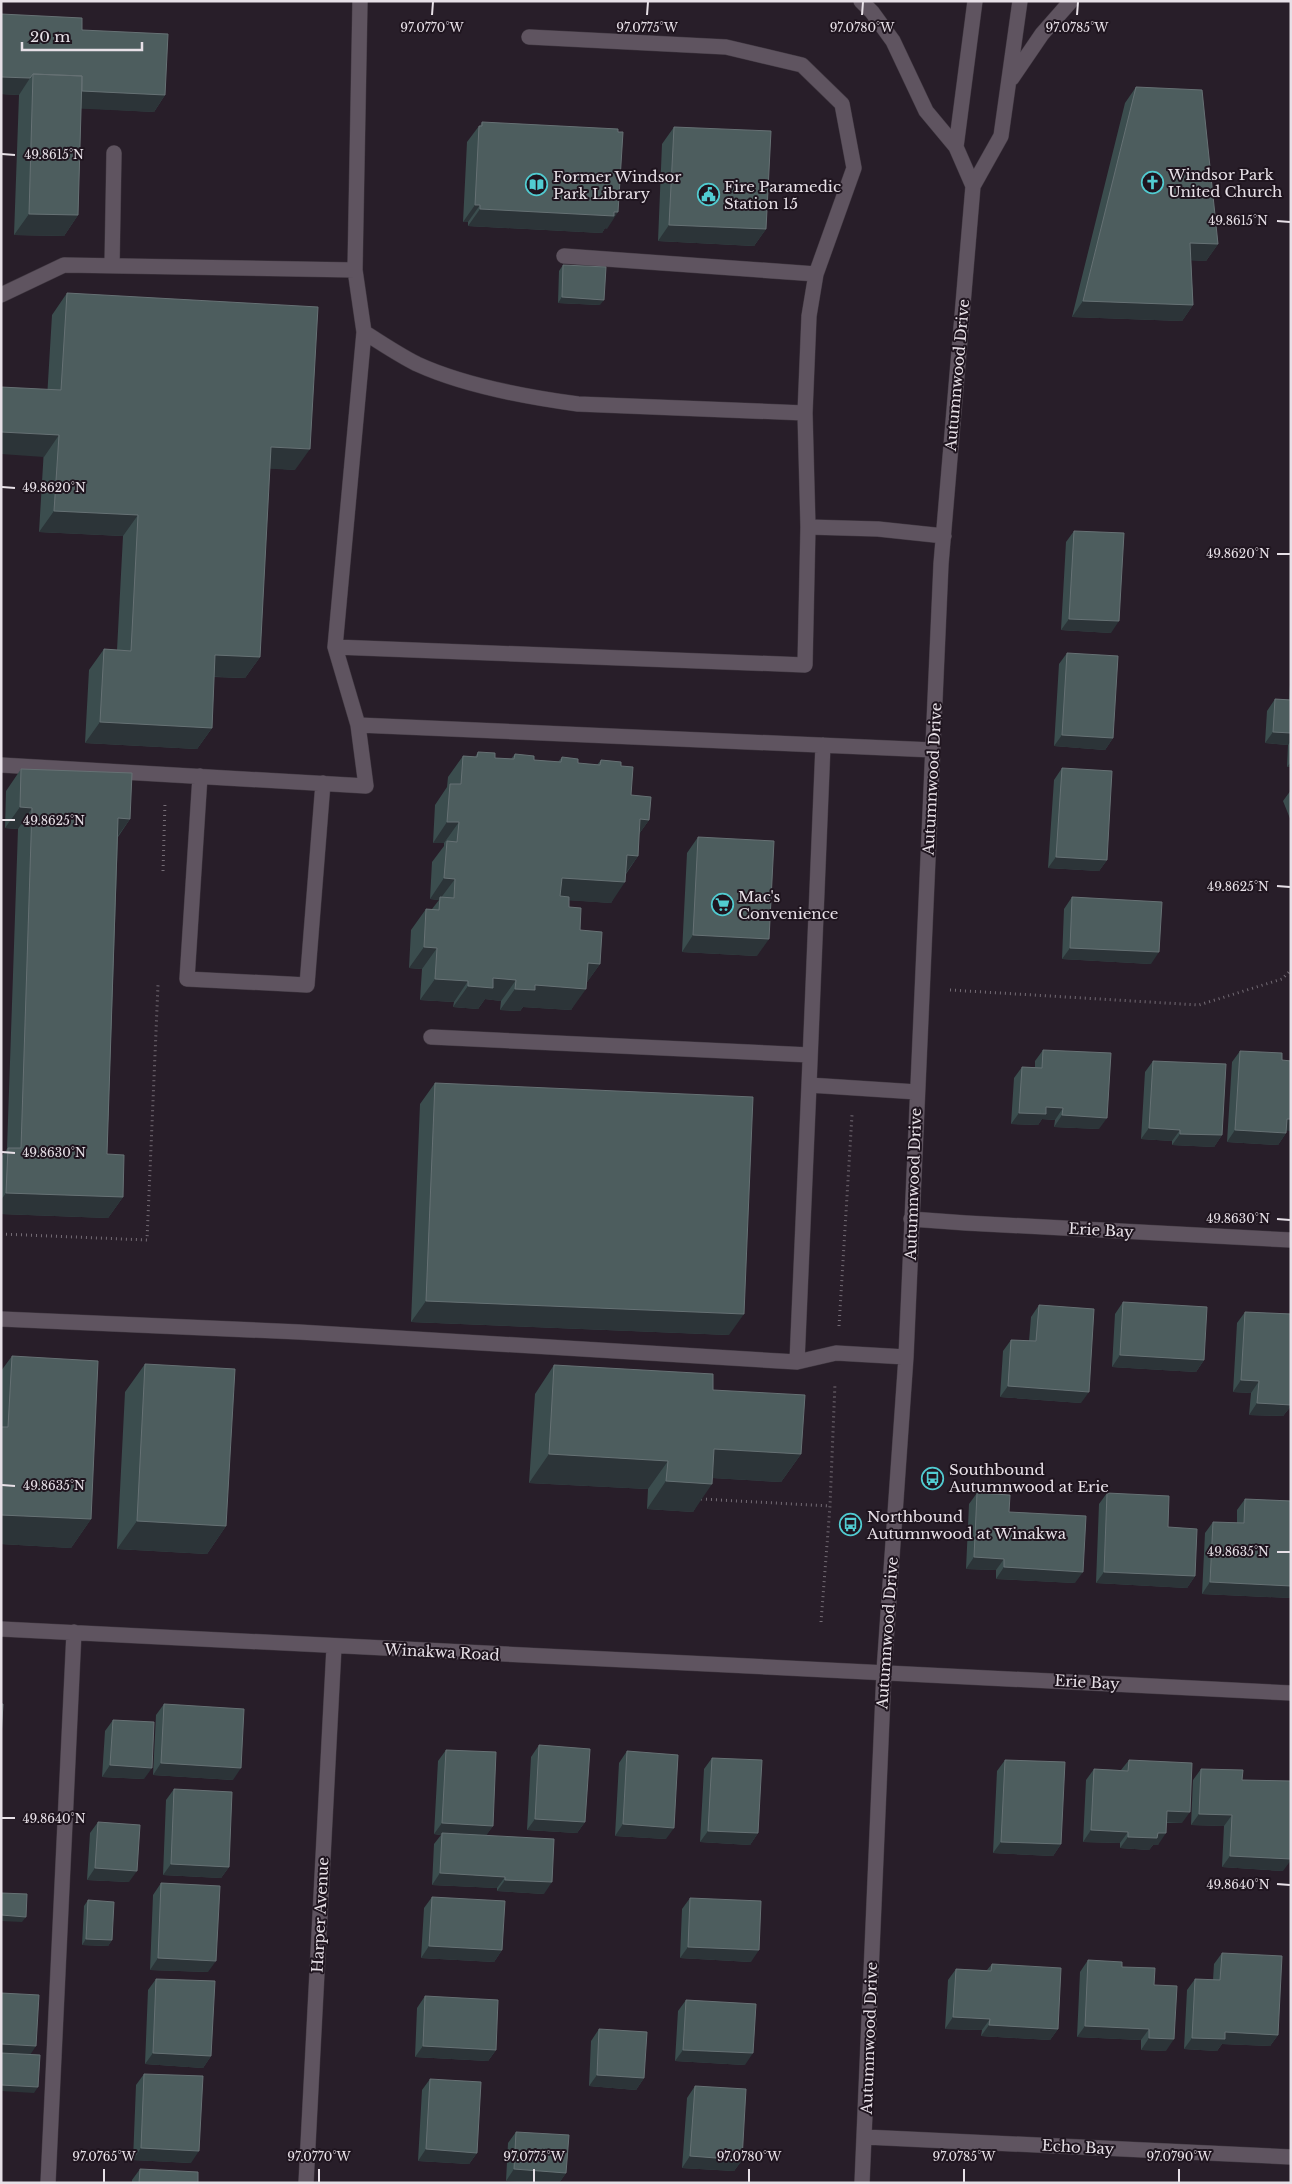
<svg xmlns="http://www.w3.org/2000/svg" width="1292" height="2184" font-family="'Libre Baskerville',serif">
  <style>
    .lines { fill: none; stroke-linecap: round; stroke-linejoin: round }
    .minor-casing { stroke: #403841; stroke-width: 16 }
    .path { stroke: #746c75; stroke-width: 3; stroke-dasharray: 1 4; stroke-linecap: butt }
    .minor { stroke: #5f5460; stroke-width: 15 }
    .wall { fill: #3b4d4e }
    .shaded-wall { fill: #2c3438 }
    .building { fill: #4d5d5e; stroke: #667174 }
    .ticks { fill: none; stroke: #e7e0e7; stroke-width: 2 }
    .labels { text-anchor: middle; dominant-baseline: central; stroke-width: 4; stroke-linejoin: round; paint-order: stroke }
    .poi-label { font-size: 15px; fill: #e7e0e7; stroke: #1f151f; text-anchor: start }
    .street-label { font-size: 15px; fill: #e7e0e7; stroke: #1f151f }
    .ticks-label { font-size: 12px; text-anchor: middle; fill: #e7e0e7; stroke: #1f151f; stroke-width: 4; stroke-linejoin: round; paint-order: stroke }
  </style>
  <rect width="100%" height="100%" fill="#281e29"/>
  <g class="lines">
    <defs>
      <path id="minor" d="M360 1 355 270 364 332 335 647 805 665 808 527
        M861 1 872 12 893 41 926 111 956 147
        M529 37 726 47 802 65 842 104 854 168 816 274 809 316 805 413 808 527 878 529 944 536
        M1012 78 1042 34 1071 1
        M973 186 956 147 975 1
        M564 256 816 274
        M112 266 114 153
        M1 295 64 265 355 270
        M364 332C381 343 399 355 417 364 465 386 526 397 578 404L805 413
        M358 725 933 750
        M1 765 366 786 358 725 335 647
        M200 776 187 979 307 985 323 783
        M431 1037 810 1055
        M809 1085 823 745
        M911 1219 966 1223 1291 1240
        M1 1319 299 1332 797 1362
        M906 1357 836 1353 797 1362 809 1085 917 1092
        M1 1629 1291 1693
        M865 2137 1291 2157
        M48 2183 74 1632
        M306 2183 334 1647
        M862 2183 884 1671 906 1357 941 564 973 186 1001 136 1020 1"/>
    </defs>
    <use href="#minor" class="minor-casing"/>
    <path class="path" d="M163 871 165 802
      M950 990 1199 1005 1282 979 1291 970
      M1 1234 147 1240 158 985
      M839 1326 852 1115
      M701 1499 830 1506
      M821 1622 830 1506 835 1383"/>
    <use href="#minor" class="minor"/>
  </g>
  <path class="wall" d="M82 30 165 95 154 112 81 108 78 215 64 236 14 235 19 95 1 94Z
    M1136 87 1218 244 1206 261 1191 260 1193 305 1182 321 1072 317 1125 103Z
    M482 122 607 229 605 228 602 233 468 226V222H463L467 142 479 126H480Z
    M674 127 766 229 754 246 658 241 662 144Z
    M563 265 600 305 558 303 559 271Z
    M67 293 295 470 269 468 260 657 245 678 214 677 212 728 197 749 85 743 89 670 104 649 117 650 123 536 39 532 52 315Z
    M1074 531 1111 633 1061 630 1066 542Z
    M1067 653 1113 738 1105 750 1054 746 1059 664Z
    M1291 669V767H1287L1288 745 1265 743 1267 711 1275 699 1289 700Z
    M478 752 495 758 511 759 515 754 534 760 558 762 562 757 578 763 597 765 601 760 621 766 631 795 649 820 639 834 638 856 626 874 611 903 569 900V907L580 930 600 964 587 982 571 1010 523 1007 520 1011 500 1010 501 1001 485 999 478 1009 453 1007 454 1002 420 1000 422 969 409 968 411 930 426 909H432L439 900 430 899 432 862 444 846V843H433L435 805 447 787 448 777 463 756 475 757Z
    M1062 768 1107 860 1099 871 1048 868 1054 780Z
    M21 769 130 819 118 837 107 1154 123 1197 108 1218 1 1214V1157L7 1149 18 829 5 828 6 791Z
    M1291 790V821L1283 801Z
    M698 837 757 956 682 952 687 853Z
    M1072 897 1151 964 1062 959 1064 909Z
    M1043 1050 1099 1129 1054 1127 1055 1120 1042 1119 1038 1125 1011 1124 1014 1078 1022 1067H1035V1061Z
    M1240 1051 1282 1060 1286 1130V1133L1278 1145 1227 1142 1232 1062Z
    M1153 1061 1222 1135 1214 1147 1172 1145V1141L1141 1139 1145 1072Z
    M435 1083 729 1335 411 1322 420 1104Z
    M1123 1302 1204 1360 1196 1372 1112 1367 1115 1314Z
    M1039 1305 1081 1403 1000 1397 1003 1351 1011 1340 1029 1341 1031 1317Z
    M1245 1312 1291 1314V1406L1283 1416 1249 1415 1251 1393 1233 1392 1237 1323Z
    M12 1356 91 1519 71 1548 1 1544V1371Z
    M145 1364 226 1526 207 1554 117 1549 125 1392Z
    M554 1365 713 1390 801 1454 781 1482 713 1478 693 1512 647 1509 648 1489 529 1483 535 1394Z
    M977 1493 1009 1512 1075 1583 996 1579V1570L966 1569 969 1504Z
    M1107 1493 1168 1527 1195 1576 1187 1588 1096 1583 1099 1504Z
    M1245 1499 1291 1501V1598L1202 1594 1205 1533 1213 1522 1237 1523V1510Z
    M164 1704 233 1780 153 1775 156 1715Z
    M113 1720 144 1779 102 1777 105 1731Z
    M539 1745 585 1822 577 1833 527 1830 531 1757Z
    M446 1750 493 1826 486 1835 544 1894 497 1891V1888L432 1885 434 1844 441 1835 434 1834 438 1761Z
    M627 1751 666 1839 615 1836 619 1763Z
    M712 1758 758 1833 750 1845 700 1842 704 1769Z
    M1005 1760 1061 1844 1053 1856 993 1853 997 1771Z
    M1129 1760 1182 1823H1166L1158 1845H1153L1149 1850 1120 1848V1843L1083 1842 1086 1780 1094 1769 1121 1770Z
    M1201 1769 1242 1780 1283 1871 1222 1867 1224 1826 1191 1825 1193 1780Z
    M174 1789 229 1867 221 1878 163 1875 166 1800Z
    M98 1822 129 1882 87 1880 90 1833Z
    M161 1883 208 1972 150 1970 153 1895Z
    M432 1897 502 1950 494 1962 421 1958 424 1908Z
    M690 1898 751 1962 680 1958 682 1909Z
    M88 1900 112 1940 108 1946 82 1945 84 1906Z
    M1222 1953 1278 2035 1270 2046 1222 2044 1217 2051 1184 2049 1187 1990 1195 1979 1213 1980 1214 1964Z
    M1088 1960 1122 1967 1154 1985 1166 2051 1141 2050V2040L1077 2037 1080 1972Z
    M992 1964 1058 2029 1050 2040 981 2036 982 2030 945 2029 948 1980 956 1969 987 1970Z
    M156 1979 211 2056 203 2068 145 2064 148 1990Z
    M425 1996 496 2050 488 2061 415 2057 417 2008Z
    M686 2000 745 2065 675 2061 678 2011Z
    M599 2029 644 2078 636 2090 589 2086 591 2041Z
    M144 2074 191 2163 133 2160 136 2085Z
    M430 2079 477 2153 469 2164 418 2161 422 2090Z
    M695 2086 742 2160 734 2171 682 2168 687 2098Z
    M516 2132 566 2173 559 2183H540L506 2181 508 2143Z
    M140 2169 198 2183H132V2180Z"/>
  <path class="shaded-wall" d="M1 77 30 78 19 95 1 94Z
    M79 91 165 95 154 112 67 108Z
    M475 205H480L468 222H463Z
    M480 209 614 212H618L607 229 605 228 602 233 468 226Z
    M29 214 78 215 64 236 14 235Z
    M669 225 766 229 754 246 658 241Z
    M1190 243 1218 244 1206 261 1178 260Z
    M562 297 604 300 600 305 558 303Z
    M1083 301 1193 305 1182 321 1072 317Z
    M1 432 59 435 44 457 1 454Z
    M271 447 310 449 295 470 256 468Z
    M54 511 138 515 123 536 39 532Z
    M1069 619 1119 621 1111 633 1061 630Z
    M215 655 260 657 245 678 200 676Z
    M100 722 212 728 197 749 85 743Z
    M1273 732 1291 733V741L1288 745 1265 743Z
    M1062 735 1113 738 1105 750 1054 746Z
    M1291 762V767H1287Z
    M20 807 32 808 18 829 5 828Z
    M118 818 130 819 115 840Z
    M640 819 649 820 634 841Z
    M447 822H459L444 843H433Z
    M627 855 638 856 623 877Z
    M1056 857 1107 860 1099 871 1048 868Z
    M444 878 455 879 440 899V897L439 900 430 899Z
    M562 878 625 882 611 903 547 899Z
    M693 935 769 939 757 956 682 952Z
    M424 947 437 948 422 969 409 968Z
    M1070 948 1159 952 1151 964 1062 959Z
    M588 963 600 964 585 985Z
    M493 978 516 980 501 1001 485 999 478 1009 453 1007 468 986Z
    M435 979 468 981 454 1002 420 1000Z
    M535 985 586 989 571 1010 523 1007 520 1011 500 1010 515 989Z
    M1046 1107 1063 1108 1055 1120 1042 1119 1038 1125 1011 1124 1019 1113Z
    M1062 1115 1107 1118 1099 1129 1054 1127Z
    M1287 1119H1291V1131L1279 1130Z
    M1149 1128 1180 1130 1172 1141 1141 1139Z
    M1235 1130 1286 1133 1278 1145 1227 1142Z
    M1180 1134 1222 1135 1214 1147 1172 1145Z
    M6 1193 123 1197 108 1218 1 1214V1200Z
    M426 1301 744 1314 729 1335 411 1322Z
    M1120 1355 1204 1360 1196 1372 1112 1367Z
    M1241 1380 1259 1381 1251 1393 1233 1392Z
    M1008 1386 1089 1392 1081 1403 1000 1397Z
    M1257 1403 1291 1405V1406L1283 1416 1249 1415Z
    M714 1449 801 1454 781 1482 694 1477Z
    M549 1454 668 1461 648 1489 529 1483Z
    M666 1481 712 1484 693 1512 647 1509Z
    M1 1515 91 1519 71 1548 1 1544Z
    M137 1521 226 1526 207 1554 117 1549Z
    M974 1557 1004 1559 996 1570 966 1569Z
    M1004 1567 1083 1572 1075 1583 996 1579Z
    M1104 1572 1195 1576 1187 1588 1096 1583Z
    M1210 1582 1291 1586V1598L1202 1594Z
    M161 1763 241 1768 233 1780 153 1775Z
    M110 1765 152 1768 144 1779 102 1777Z
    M1167 1811 1190 1812 1182 1823 1159 1822Z
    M1199 1814 1232 1815 1224 1826 1191 1825Z
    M535 1819 585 1822 577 1833 527 1830Z
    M442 1823 493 1826 485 1837 442 1833 441 1835 434 1834Z
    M623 1824 674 1828 666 1839 615 1836Z
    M1091 1830 1128 1832 1120 1843 1083 1842Z
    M708 1831 758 1833 750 1845 700 1842Z
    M1158 1833H1166L1158 1845H1153L1149 1850 1120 1848 1128 1837Z
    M1001 1842 1061 1844 1053 1856 993 1853Z
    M1230 1856 1291 1859V1860L1283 1871 1222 1867Z
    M171 1864 229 1867 221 1878 163 1875Z
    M95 1868 137 1871 129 1882 87 1880Z
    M440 1873 505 1877 497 1888 432 1885Z
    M505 1880 552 1882 544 1894 497 1891Z
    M1 1915 26 1917 22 1922 1 1921Z
    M86 1939 112 1940 108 1946 82 1945Z
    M429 1946 502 1950 494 1962 421 1958Z
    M688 1947 759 1950 751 1962 680 1958Z
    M158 1958 216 1961 208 1972 150 1970Z
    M953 2017 990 2019 982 2030 945 2029Z
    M989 2025 1058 2029 1050 2040 981 2036Z
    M1085 2026 1149 2029 1141 2040 1077 2037Z
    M1225 2032 1278 2035 1270 2046 1222 2044 1217 2051 1184 2049 1192 2038Z
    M1149 2038 1174 2039 1166 2051 1141 2050Z
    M1 2044 36 2046 28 2058 1 2056Z
    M423 2046 496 2050 488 2061 415 2057Z
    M683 2050 753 2053 745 2065 675 2061Z
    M153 2053 211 2056 203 2068 145 2064Z
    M597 2075 644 2078 636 2090 589 2086Z
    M1 2085 38 2087 34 2093 1 2091Z
    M141 2148 199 2151 191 2163 133 2160Z
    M426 2149 477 2153 469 2164 418 2161Z
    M690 2156 742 2160 734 2171 682 2168Z
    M514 2169 566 2173 559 2183H540L506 2181Z"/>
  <path class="building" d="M1 14 82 18V30L168 34 165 95 82 91V76L33 74 30 78 1 77Z
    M33 74 82 76 78 215 29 214Z
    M1136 87 1202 90 1218 244 1190 243 1193 305 1083 301Z
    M482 122 618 129V132H623L618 212H614V216L480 209V205H475L479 126H482Z
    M674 127 771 131 766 229 669 225Z
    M563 265 606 267 604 300 562 297Z
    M67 293 318 307 310 449 271 447 260 657 215 655 212 728 100 722 104 649 131 651 138 515 54 511 59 435 1 432V387L61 390Z
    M1074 531 1124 533 1119 621 1069 619Z
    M1067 653 1118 656 1113 738 1062 735Z
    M1275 699 1291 700V733L1273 732Z
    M478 752 495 753V758L514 759 515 754 534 756V760L561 762 562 757 578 759V763L600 765 601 760 621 762V766L633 767 631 795 651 797 649 820 640 819 638 856 627 855 625 882 562 878 560 896 569 897V907L581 908 580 930 602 932 600 964 588 963 586 989 535 985V990L515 989 516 980 493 978V988L468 986V981L435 979 437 948 424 947 426 909 439 910 440 897 454 898 455 879 444 878 447 841 457 842 459 822H447L450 784H461L463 756 477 757Z
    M1062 768 1112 771 1107 860 1056 857Z
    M21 769 132 773 130 819 118 818 107 1154 124 1155 123 1197 6 1193 8 1148H21L32 808 20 807Z
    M698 837 774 841 769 939 693 935Z
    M1072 897 1162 902 1159 952 1070 948Z
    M1043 1050 1111 1053 1107 1118 1062 1115 1063 1108 1046 1107V1114L1019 1113 1022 1067 1042 1068Z
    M1240 1051 1282 1053V1060L1291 1061V1119H1287L1286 1133 1235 1130Z
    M1153 1061 1226 1064 1222 1135 1180 1134V1130L1149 1128Z
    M435 1083 753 1097 744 1314 426 1301Z
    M1123 1302 1207 1307 1204 1360 1120 1355Z
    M1039 1305 1094 1309 1089 1392 1008 1386 1011 1340 1036 1341Z
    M1245 1312 1291 1314V1405L1257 1403 1259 1381 1241 1380Z
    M12 1356 98 1361 91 1519 1 1515V1427H8Z
    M145 1364 235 1369 226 1526 137 1521Z
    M554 1365 713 1374V1390L805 1395 801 1454 714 1449 712 1484 666 1481 668 1461 549 1454Z
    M977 1493 1010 1495 1009 1512 1086 1516 1083 1572 1004 1567V1559L974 1557Z
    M1107 1493 1169 1496 1168 1527 1197 1529 1195 1576 1104 1572Z
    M1245 1499 1291 1501V1586L1210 1582 1213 1522 1244 1523Z
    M1 1704H3L1 1737Z
    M164 1704 244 1709 241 1768 161 1763Z
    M113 1720 154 1722 152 1768 110 1765Z
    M539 1745 590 1749 585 1822 535 1819Z
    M446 1750 496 1752 493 1826 442 1823Z
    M627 1751 678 1755 674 1828 623 1824Z
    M712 1758 762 1760 758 1833 708 1831Z
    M1005 1760 1065 1762 1061 1844 1001 1842Z
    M1129 1760 1192 1763 1190 1812 1167 1811 1166 1833H1158L1157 1838 1128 1837V1832L1091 1830 1094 1769 1128 1771Z
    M1201 1769 1243 1770 1242 1780 1291 1781V1859L1230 1856 1232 1815 1199 1814Z
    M174 1789 232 1792 229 1867 171 1864Z
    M98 1822 140 1825 137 1871 95 1868Z
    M442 1833 554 1839 552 1882 505 1880V1877L440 1873Z
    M161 1883 220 1886 216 1961 158 1958Z
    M1 1893 27 1894 26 1917 1 1915Z
    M432 1897 505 1901 502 1950 429 1946Z
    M690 1898 761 1901 759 1950 688 1947Z
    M88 1900 114 1902 112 1940 86 1939Z
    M1222 1953 1282 1956 1278 2035 1225 2032V2039L1192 2038 1195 1979 1220 1980Z
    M1088 1960 1122 1962V1967L1155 1968 1154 1985 1177 1986 1174 2039 1149 2038V2029L1085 2026Z
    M992 1964 1061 1968 1058 2029 989 2025 990 2019 953 2017 956 1969 991 1971Z
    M156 1979 215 1981 211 2056 153 2053Z
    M1 1993 39 1995 36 2046 1 2044Z
    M425 1996 498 2000 496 2050 423 2046Z
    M686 2000 756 2004 753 2053 683 2050Z
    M599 2029 647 2032 644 2078 597 2075Z
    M1 2053 40 2055 38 2087 1 2085Z
    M144 2074 203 2076 199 2151 141 2148Z
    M430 2079 481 2082 477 2153 426 2149Z
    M695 2086 746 2089 742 2160 690 2156Z
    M516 2132 569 2135 566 2173 514 2169Z
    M140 2169 198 2172V2183H139Z"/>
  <path class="ticks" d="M432 15 433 2M647 15 648 2M862 15 863 2M1077 15 1078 2M2 154 15 155M1277 221 1290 222M2 487 15 488M1277 554H1290M2 820H15M1277 886 1290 887M2 1152 15 1153M1277 1219 1290 1220M2 1485 15 1486M1277 1552H1290M2 1818H15M1277 1884 1290 1885M104 2182V2169M319 2182V2169M534 2182V2169M749 2182V2169M964 2182V2169M1179 2182V2169"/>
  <defs>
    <symbol id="church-ring" viewBox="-11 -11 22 22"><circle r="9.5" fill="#1f151f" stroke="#51ccd1" stroke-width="1.5"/><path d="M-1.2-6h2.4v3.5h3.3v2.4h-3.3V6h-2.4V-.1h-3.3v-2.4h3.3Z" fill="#51ccd1"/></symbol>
    <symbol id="library-ring" viewBox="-11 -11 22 22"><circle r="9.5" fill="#1f151f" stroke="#51ccd1" stroke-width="1.5"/><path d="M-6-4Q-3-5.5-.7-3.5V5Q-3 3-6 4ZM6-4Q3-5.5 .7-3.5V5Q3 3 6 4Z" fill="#51ccd1"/></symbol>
    <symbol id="civic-ring" viewBox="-11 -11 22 22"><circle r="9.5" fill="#1f151f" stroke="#51ccd1" stroke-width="1.5"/><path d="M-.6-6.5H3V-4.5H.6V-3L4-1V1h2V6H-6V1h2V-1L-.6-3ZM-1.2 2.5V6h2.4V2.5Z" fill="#51ccd1"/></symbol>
    <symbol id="supermarket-ring" viewBox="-11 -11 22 22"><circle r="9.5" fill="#1f151f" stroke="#51ccd1" stroke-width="1.5"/><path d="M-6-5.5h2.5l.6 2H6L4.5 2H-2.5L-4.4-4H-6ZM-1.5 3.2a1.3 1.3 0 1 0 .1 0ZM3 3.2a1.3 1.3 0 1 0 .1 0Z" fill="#51ccd1"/></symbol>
    <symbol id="bus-ring" viewBox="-11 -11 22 22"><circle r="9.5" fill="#1f151f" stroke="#51ccd1" stroke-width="1.5"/><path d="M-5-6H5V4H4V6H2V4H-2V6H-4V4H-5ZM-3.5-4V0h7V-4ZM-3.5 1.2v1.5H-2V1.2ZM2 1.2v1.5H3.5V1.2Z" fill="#51ccd1"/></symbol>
  </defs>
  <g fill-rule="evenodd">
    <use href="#church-ring" x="1140" y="170" width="25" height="25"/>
    <use href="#library-ring" x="524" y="172" width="25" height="25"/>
    <use href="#civic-ring" x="696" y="182" width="25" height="25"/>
    <use href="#supermarket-ring" x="710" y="892" width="25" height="25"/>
    <use href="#bus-ring" x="920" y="1466" width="25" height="25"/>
    <use href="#bus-ring" x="838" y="1512" width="25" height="25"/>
  </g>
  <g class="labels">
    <g class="poi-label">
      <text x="1168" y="174">Windsor Park<tspan x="1168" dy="17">United Church</tspan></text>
      <text x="553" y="176">Former Windsor<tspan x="553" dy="17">Park Library</tspan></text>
      <text x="724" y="186">Fire Paramedic<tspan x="724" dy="17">Station 15</tspan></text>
      <text x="738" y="896">Mac's<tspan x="738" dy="17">Convenience</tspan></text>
      <text x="949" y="1469">Southbound<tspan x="949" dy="17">Autumnwood at Erie</tspan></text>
      <text x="867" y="1516">Northbound<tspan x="867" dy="17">Autumnwood at Winakwa</tspan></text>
    </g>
    <g class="street-label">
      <text transform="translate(957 375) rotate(-85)">Autumnwood Drive</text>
      <text transform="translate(932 779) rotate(-87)">Autumnwood Drive</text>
      <text transform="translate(913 1184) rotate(-88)">Autumnwood Drive</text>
      <text transform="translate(1101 1230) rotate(3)">Erie Bay</text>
      <text transform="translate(887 1633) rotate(-86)">Autumnwood Drive</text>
      <text transform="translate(442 1652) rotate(3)">Winakwa Road</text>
      <text transform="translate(1087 1682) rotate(3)">Erie Bay</text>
      <text transform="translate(320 1915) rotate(-87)">Harper Avenue</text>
      <text transform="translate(869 2038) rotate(-88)">Autumnwood Drive</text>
      <text transform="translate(1078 2147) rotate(3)">Echo Bay</text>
    </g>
  </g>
  <g class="ticks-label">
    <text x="432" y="32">97.0770°W</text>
    <text x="647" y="32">97.0775°W</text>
    <text x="862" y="32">97.0780°W</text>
    <text x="1077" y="32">97.0785°W</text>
    <text x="54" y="159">49.8615°N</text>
    <text x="1238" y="225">49.8615°N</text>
    <text x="54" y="492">49.8620°N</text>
    <text x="1238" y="558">49.8620°N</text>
    <text x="54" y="825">49.8625°N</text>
    <text x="1238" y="891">49.8625°N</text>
    <text x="54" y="1157">49.8630°N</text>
    <text x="1238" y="1223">49.8630°N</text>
    <text x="54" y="1490">49.8635°N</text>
    <text x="1238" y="1556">49.8635°N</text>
    <text x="54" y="1823">49.8640°N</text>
    <text x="1238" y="1889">49.8640°N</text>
    <text x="104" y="2161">97.0765°W</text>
    <text x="319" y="2161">97.0770°W</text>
    <text x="534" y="2161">97.0775°W</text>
    <text x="749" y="2161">97.0780°W</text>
    <text x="964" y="2161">97.0785°W</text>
    <text x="1179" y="2161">97.0790°W</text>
  </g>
  <rect width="1292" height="2184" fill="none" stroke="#e7e0e7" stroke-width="5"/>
  <path d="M22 42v8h120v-8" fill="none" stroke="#e7e0e7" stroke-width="2.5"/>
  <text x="30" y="42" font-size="15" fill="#e7e0e7" stroke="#1f151f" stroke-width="4" paint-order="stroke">20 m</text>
</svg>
